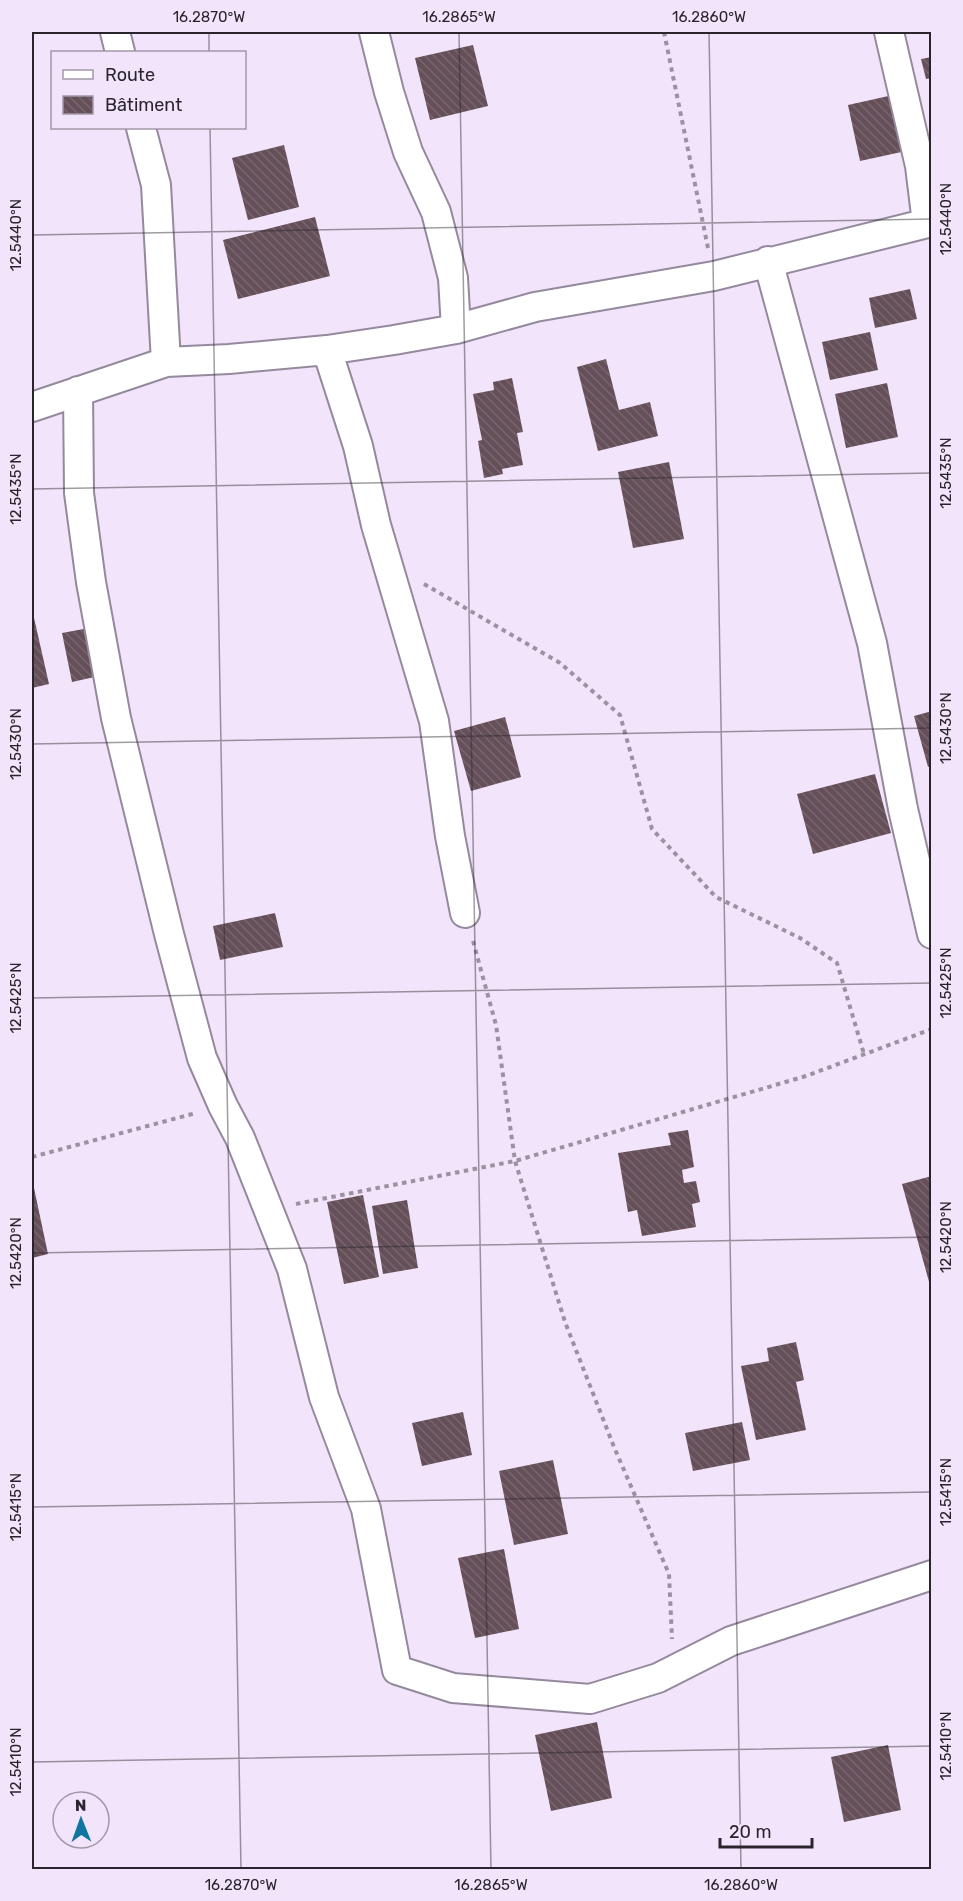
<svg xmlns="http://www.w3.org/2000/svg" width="963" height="1901" font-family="Rubik,sans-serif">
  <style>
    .building { fill: url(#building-back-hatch) }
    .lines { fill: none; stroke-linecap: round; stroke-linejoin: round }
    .minor-casing { stroke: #95899d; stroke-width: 32 }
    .path { stroke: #9a91a1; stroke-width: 4; stroke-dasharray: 4.5 4.5; stroke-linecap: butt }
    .minor { stroke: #fff; stroke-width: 28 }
    .ticks { fill: none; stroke: #2a252d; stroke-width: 1.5; stroke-opacity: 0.45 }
    .neatline { fill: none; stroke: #2a252d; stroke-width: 2 }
    .ticks-label { font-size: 15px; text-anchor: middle; fill: #2a252d }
  </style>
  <defs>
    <pattern id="building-back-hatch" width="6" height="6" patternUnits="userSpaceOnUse" patternTransform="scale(1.5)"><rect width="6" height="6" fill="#654f58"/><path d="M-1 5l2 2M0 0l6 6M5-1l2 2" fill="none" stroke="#77656d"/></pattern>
  </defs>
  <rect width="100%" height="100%" fill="#f2e5fb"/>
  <path class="building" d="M473 45 488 106 430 120 415 58Z
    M932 57V78L926 79 921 59Z
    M893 95 906 151 860 161 848 105Z
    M284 145 299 207 248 220 232 158Z
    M315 217 330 276 238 299 223 240Z
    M910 289 917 319 875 328 869 298Z
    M870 332 878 370 830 380 822 342Z
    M606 359 619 410 650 402 658 436 598 451 577 367Z
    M512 378 523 432 517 433 523 465 502 469 503 474 484 478 478 441 482 440 473 394 494 390 493 382Z
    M887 383 898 437 846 448 835 394Z
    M669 462 684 539 633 548 618 472Z
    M32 609 49 684 32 688Z
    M89 628 99 676 72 682 62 633Z
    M932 711V766L928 767 914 716Z
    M505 717 521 777 471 791 454 731Z
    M875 774 891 833 813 854 797 794Z
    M275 913 283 947 220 960 213 926Z
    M688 1130 694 1167 682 1170 684 1183 696 1181 700 1202 692 1204 696 1227 642 1236 637 1210 628 1212 618 1153 671 1145 668 1133Z
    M932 1176V1289H931L902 1184Z
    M34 1188 48 1254 32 1258V1189Z
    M363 1195 379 1277 344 1284 327 1202Z
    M407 1200 418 1268 383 1274 372 1206Z
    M796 1342 804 1380 796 1382 806 1430 756 1440 741 1366 769 1361 767 1348Z
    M463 1412 472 1455 422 1466 412 1423Z
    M742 1422 750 1460 693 1471 685 1433Z
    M553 1460 568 1534 514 1545 499 1471Z
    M504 1549 519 1629 475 1638 458 1558Z
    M597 1722 612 1798 551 1811 535 1735Z
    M888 1745 901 1810 844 1822 831 1757Z"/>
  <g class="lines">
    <defs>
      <path id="minor" d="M115 32 120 52
        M374 32 389 92 408 152 436 212 453 278 456 329
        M889 32 920 166 927 223
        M141 128 156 185 166 362
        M768 261 872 643 903 809 932 934
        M327 350 358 446 376 525 434 721 450 836 465 913
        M78 391 79 493 91 582 116 718 169 934 202 1058 223 1106 240 1138 292 1269 324 1397 366 1509 397 1670 453 1688 590 1699 658 1678 731 1641 932 1575
        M32 407 166 362 229 359 327 350 394 340 456 329 535 307 714 276 932 222"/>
    </defs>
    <use href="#minor" class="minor-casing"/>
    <path class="path" d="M664 32 708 248
      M424 584 560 663 620 715 652 829 716 897 800 938 837 963 864 1054
      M473 941 496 1025 515 1161 565 1322 614 1447 669 1574 672 1639
      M32 1157 196 1113
      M296 1204 515 1161 806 1076 932 1029"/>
    <use href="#minor" class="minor"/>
  </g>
  <path class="ticks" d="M209 32V52M459 32 491 1870M709 32 741 1870M210 128 241 1870M32 235 932 219M32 489 932 473M32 744 932 728M32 998 932 983M32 1253 932 1237M32 1507 932 1492M32 1762 932 1746"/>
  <rect width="963" height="1901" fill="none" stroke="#f2e5fb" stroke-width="66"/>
  <rect x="51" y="51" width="195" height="78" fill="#f2e5fb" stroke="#a298a9" stroke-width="1.5"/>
  <rect x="63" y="70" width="30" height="9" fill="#ffffff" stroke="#a298a9" stroke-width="1.5"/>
  <text x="105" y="81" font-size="18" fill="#2a252d">Route</text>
  <rect x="63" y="96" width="30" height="18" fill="url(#building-back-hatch)" stroke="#a298a9" stroke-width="1.5"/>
  <text x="105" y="111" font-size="18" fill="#2a252d">Bâtiment</text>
  <g transform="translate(81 1820) rotate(359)"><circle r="28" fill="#f2e5fb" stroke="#a298a9" stroke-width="1.5"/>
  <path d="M0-4.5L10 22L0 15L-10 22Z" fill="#0f75a1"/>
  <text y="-9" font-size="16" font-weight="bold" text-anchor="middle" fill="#2a252d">N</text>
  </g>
  <path d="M720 1838v9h92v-9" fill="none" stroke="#2a252d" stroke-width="3"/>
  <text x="729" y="1838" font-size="18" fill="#2a252d" stroke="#f2e5fb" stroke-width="4.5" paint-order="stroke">20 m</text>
  <rect x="33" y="33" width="897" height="1835" class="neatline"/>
  <g class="ticks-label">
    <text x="209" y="22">16.2870°W</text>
    <text x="459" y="22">16.2865°W</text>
    <text x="709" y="22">16.2860°W</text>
    <text transform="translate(946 219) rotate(-90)" y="5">12.5440°N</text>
    <text transform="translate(16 235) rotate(-90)" y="5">12.5440°N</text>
    <text transform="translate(946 473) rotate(-90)" y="5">12.5435°N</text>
    <text transform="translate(16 489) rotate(-90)" y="5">12.5435°N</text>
    <text transform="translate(946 728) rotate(-90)" y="5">12.5430°N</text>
    <text transform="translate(16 744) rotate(-90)" y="5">12.5430°N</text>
    <text transform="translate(946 983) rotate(-90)" y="5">12.5425°N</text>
    <text transform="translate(16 998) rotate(-90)" y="5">12.5425°N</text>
    <text transform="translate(946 1237) rotate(-90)" y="5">12.5420°N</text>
    <text transform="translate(16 1253) rotate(-90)" y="5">12.5420°N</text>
    <text transform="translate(946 1492) rotate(-90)" y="5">12.5415°N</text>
    <text transform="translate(16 1507) rotate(-90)" y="5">12.5415°N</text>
    <text transform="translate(946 1746) rotate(-90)" y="5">12.5410°N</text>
    <text transform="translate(16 1762) rotate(-90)" y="5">12.5410°N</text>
    <text x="241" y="1890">16.2870°W</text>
    <text x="491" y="1890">16.2865°W</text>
    <text x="741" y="1890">16.2860°W</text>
  </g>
</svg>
